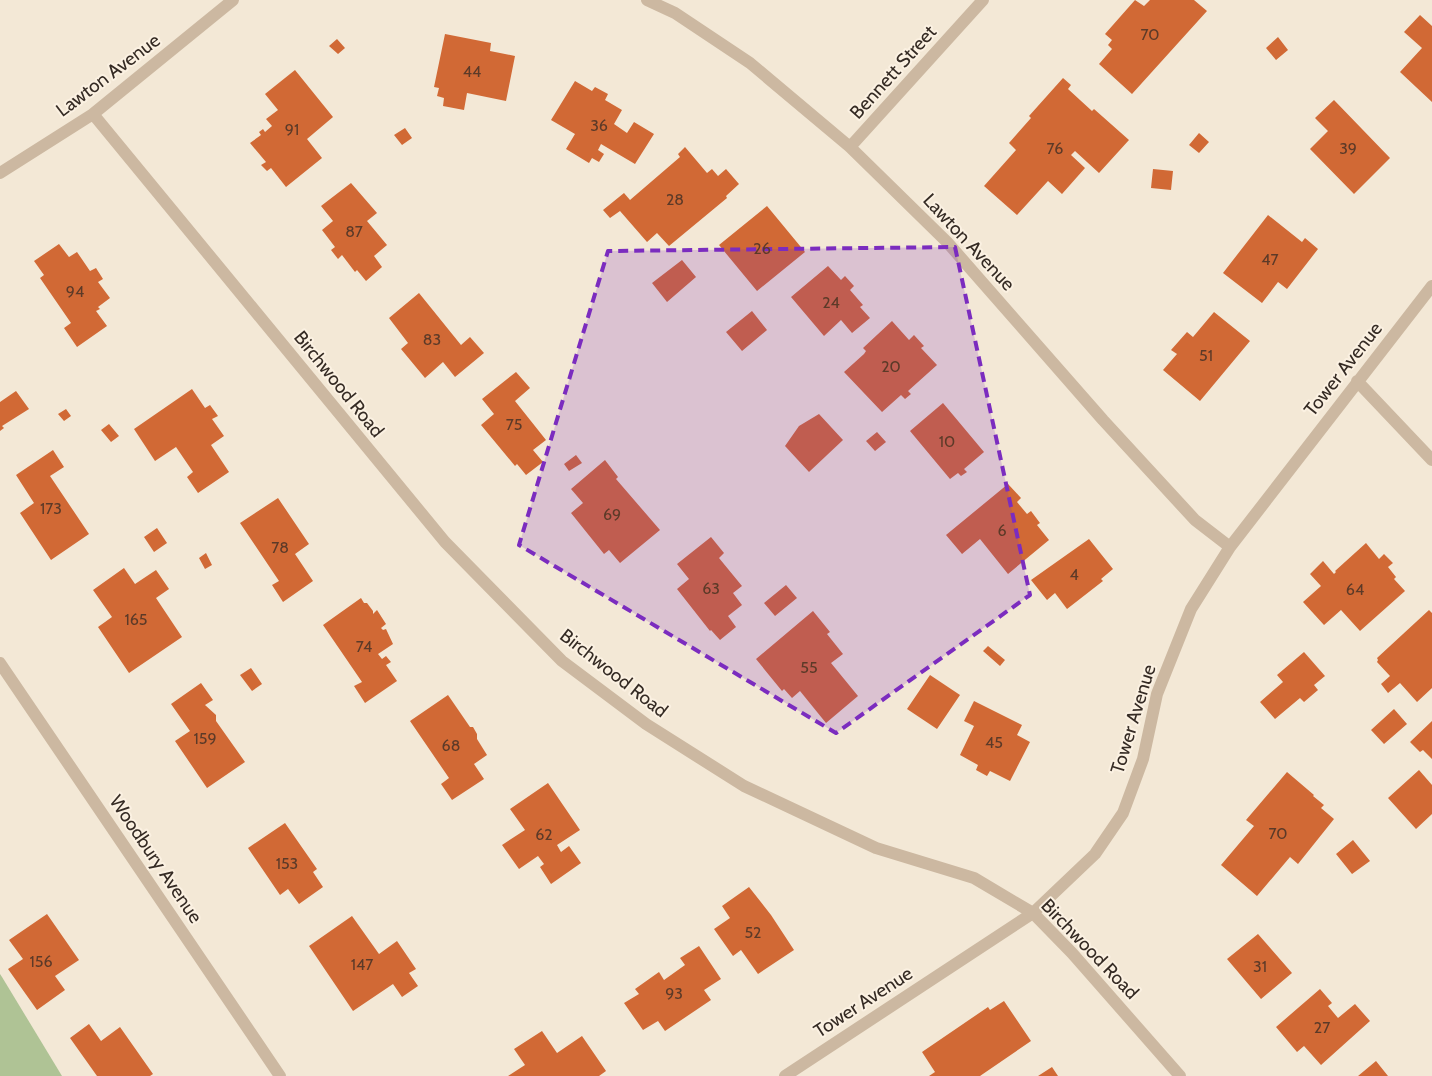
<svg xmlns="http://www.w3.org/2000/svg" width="1432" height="1076" font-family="Cabin,sans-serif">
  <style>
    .green { fill: #afc395 }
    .building { fill: #d16935 }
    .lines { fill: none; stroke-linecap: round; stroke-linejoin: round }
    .street { stroke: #ccb8a1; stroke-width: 12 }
    .marked { fill: #7b2cbf; fill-opacity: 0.2; stroke: #7b2cbf; stroke-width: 4; stroke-dasharray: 10 6; stroke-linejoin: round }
    .labels { text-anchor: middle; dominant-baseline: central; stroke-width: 4; stroke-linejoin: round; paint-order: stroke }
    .number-label { font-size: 16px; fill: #5c3a28 }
    .street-label { font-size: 19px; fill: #352b24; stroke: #fbf1e2 }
  </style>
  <rect width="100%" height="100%" fill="#f3e8d6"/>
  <path class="green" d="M0 974 2 977 62 1076H0Z"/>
  <path class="building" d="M1135 0 1144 6 1150 0H1194L1207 11 1132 94 1099 64 1112 49 1108 45 1112 40 1105 34Z
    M1420 15 1432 26V102L1400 72 1422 48 1404 32Z
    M445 34 491 43 490 51 515 56 506 101 467 93 464 110 443 106 444 98 437 96 439 88 434 87Z
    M1278 37 1288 50 1276 60 1266 48Z
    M337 39 345 48 338 54 329 46Z
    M295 70 333 117 307 139 322 158 286 187 271 168 267 171 261 165 266 162 250 143 261 135 259 132 263 129 265 132 272 126 266 119 278 110 265 94Z
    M1063 78 1071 85 1068 89 1092 111 1094 109 1129 140 1099 173 1075 151 1071 155 1085 168 1062 194 1048 181 1017 215 984 186 1016 150 1009 143 1031 118 1029 116Z
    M575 81 592 91 595 87 608 94 605 100 622 110 614 124 627 133 634 122 654 134 635 164 601 144 598 150 604 154 599 162 592 158 589 163 566 149 575 134 551 120Z
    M1334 100 1390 158 1354 194 1310 149 1328 131 1315 118Z
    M405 128 412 138 402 145 394 135Z
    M1199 133 1209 142 1199 153 1189 145Z
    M685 147 707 173 712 169 718 176 726 169 739 184 726 196 727 198 669 246 657 233 647 242 620 211 610 218 603 210 624 193 630 200 680 157 678 154Z
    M1153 169 1173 171 1171 190 1151 188Z
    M351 183 377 213 367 221 387 245 374 256 382 267 366 281 357 270 355 272 342 255 338 259 331 250 335 247 322 230 333 221 321 206Z
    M767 206 805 252 757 291 719 245Z
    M1268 215 1302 242 1305 238 1318 249 1287 289 1278 282 1262 303 1223 273Z
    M59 244 69 257 77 252 90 271 96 268 103 279 98 282 110 298 98 307 100 309 96 311 107 326 77 347 64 328 71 323 40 278 44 275 34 261Z
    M682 260 696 277 667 302 652 283Z
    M828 266 841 280 845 276 854 286 850 290 863 305 860 307 870 318 852 333 841 320 824 336 791 297Z
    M419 293 461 345 470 337 484 353 455 377 443 362 425 378 401 349 408 343 389 318Z
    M752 311 767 330 742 351 726 332Z
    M1214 312 1250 341 1200 401 1163 370 1177 354 1171 350 1187 332 1193 337Z
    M892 321 909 340 914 335 924 346 921 348 937 365 908 391 911 394 905 399 901 395 882 412 844 372 864 354 866 351 863 348Z
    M516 372 530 388 515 401 546 440 533 450 543 462 526 475 517 464 515 466 481 425 494 414 482 399Z
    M192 389 205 408 210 405 218 416 212 419 224 436 211 445 229 472 198 493 187 477 193 472 176 447 155 461 134 429Z
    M16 391 29 409 2 426 4 428 0 431V402Z
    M943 403 984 452 964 469 967 472 961 476 958 473 950 479 910 431Z
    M66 409 71 416 64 421 58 414Z
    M819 414 843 440 809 472 785 446 799 426Z
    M109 424 119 436 111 442 101 430Z
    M877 432 886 442 875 451 866 441Z
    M53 450 64 467 50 476 89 534 51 560 20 513 34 503 16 475Z
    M576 455 582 463 569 471 564 464Z
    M605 460 618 477 616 479 660 530 620 563 609 550 604 554 571 513 583 503 571 489Z
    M1008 484 1021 498 1017 502 1027 514 1031 511 1040 523 1037 525 1049 540 1008 574 980 539 962 554 946 535Z
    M278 498 309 544 295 554 313 581 283 602 272 585 279 581 240 523Z
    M157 528 167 543 154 552 144 537Z
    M711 537 724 553 719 558 742 586 733 593 742 605 728 616 736 627 720 640 711 630 710 631 677 589 689 579 677 564Z
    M1089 539 1113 569 1101 579 1103 581 1067 609 1055 593 1047 600 1031 580Z
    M1366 543 1379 559 1384 554 1393 563 1388 567 1396 577 1394 579 1405 591 1360 631 1341 610 1324 625 1303 602 1321 586 1310 574 1323 561 1334 574 1336 572 1335 571Z
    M206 553 212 565 205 569 199 558Z
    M124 568 135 584 156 570 169 589 156 598 182 637 129 673 98 627 112 617 93 590Z
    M786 585 797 598 775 616 764 603Z
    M361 598 364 603H367L373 611V614L377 610 386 624 381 628 383 630 386 629 393 644 378 654 382 659 386 656 391 662 386 665 397 681 365 703 354 686 362 682 323 625Z
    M1429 610 1432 613V688L1417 702 1400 683 1388 693 1381 684 1390 676 1377 662 1378 660 1377 658Z
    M813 611 830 632 827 634 843 654 831 663 858 696 826 723 800 691 792 698 784 689 782 691 756 659Z
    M988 646 1005 660 1000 666 983 651Z
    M1304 652 1325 676 1314 685 1318 690 1304 702 1300 698 1275 719 1260 702 1283 682 1277 675Z
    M251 668 262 684 252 691 240 675Z
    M930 675 960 695 937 729 907 709Z
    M201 683 213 700 205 705 216 715V721L245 762 207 788 175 741 190 731 171 704Z
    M448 695 470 727H473L477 734V739L487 755 474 764 484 779 452 800 441 784 449 778 410 721Z
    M974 701 1022 725 1017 735 1030 742 1010 781 990 771 987 776 976 770 978 765 960 755 974 726 964 721Z
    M1394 709 1407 724 1384 744 1371 730Z
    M1432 721V759L1423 750 1420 752 1410 742Z
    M1419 770 1432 785V814L1416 829 1388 798Z
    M1287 772 1314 795 1313 796 1324 805 1321 808 1334 819 1298 864 1290 857 1257 896 1221 865 1254 826 1246 820Z
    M548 783 580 830 557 845 561 852 569 846 581 863 551 884 540 867 544 864 538 856 519 869 502 845 525 830 510 809Z
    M285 823 317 869 313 872 323 887 299 904 288 889 280 895 248 848Z
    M1353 840 1370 861 1352 874 1336 854Z
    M749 887 771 915 794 950 758 974 741 950 733 956 714 929 730 918 722 906Z
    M47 914 79 960 55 976 65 990 37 1010 8 969 23 959 9 940Z
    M352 916 379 954 397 941 416 969 409 973 418 986 402 997 393 984 353 1011 309 946Z
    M1258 934 1292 973 1261 999 1227 959Z
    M699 946 721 979 704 990 711 1000 665 1031 658 1021 643 1030 624 1003 639 994 635 989 659 972 664 980 685 965 680 958Z
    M1320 989 1332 1003 1328 1006 1338 1018 1355 1004 1370 1021 1321 1065 1304 1046 1297 1052 1276 1027Z
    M1004 1001 1031 1041 980 1076H929L935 1072 922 1052 988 1007 990 1010Z
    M89 1024 101 1041 120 1027 153 1074 150 1076H97L70 1038Z
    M542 1031 557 1053 582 1036 606 1071 599 1076H508L525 1065 514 1049Z
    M1376 1061 1388 1076H1358Z
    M1052 1067 1058 1076H1038Z"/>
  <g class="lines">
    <path class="street" d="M647 0 675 13 750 63 850 147 947 242 1103 420 1195 520 1230 547
      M93 114 445 542 562 661 646 724 744 786 876 848 974 878 1033 913 1072 953 1180 1076
      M850 147 983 0
      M0 173 93 114 233 0
      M1357 381 1432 460
      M0 663 280 1076
      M785 1076 1033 913 1095 854 1123 813 1143 759 1157 694 1191 609 1230 547 1432 286"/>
  </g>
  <path class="marked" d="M955 247 1030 595 836 733 519 545 608 251Z"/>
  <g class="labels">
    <g class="number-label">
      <text x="1150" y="34">70</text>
      <text x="472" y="71">44</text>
      <text x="599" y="125">36</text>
      <text x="292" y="129">91</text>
      <text x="1055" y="148">76</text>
      <text x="1348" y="148">39</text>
      <text x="675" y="199">28</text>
      <text x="354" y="231">87</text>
      <text x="762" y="248">26</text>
      <text x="1270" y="259">47</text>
      <text x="75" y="291">94</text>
      <text x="831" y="302">24</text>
      <text x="432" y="339">83</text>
      <text x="1206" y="355">51</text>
      <text x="891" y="366">20</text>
      <text x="514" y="424">75</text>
      <text x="947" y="441">10</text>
      <text x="51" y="508">173</text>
      <text x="612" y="514">69</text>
      <text x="1002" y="530">6</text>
      <text x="280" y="547">78</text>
      <text x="1074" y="574">4</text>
      <text x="711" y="588">63</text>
      <text x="1355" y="589">64</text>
      <text x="136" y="619">165</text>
      <text x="364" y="646">74</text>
      <text x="809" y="667">55</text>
      <text x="205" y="738">159</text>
      <text x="994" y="742">45</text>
      <text x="451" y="745">68</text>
      <text x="1278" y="833">70</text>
      <text x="544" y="834">62</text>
      <text x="287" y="863">153</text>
      <text x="753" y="932">52</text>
      <text x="41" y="961">156</text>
      <text x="362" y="964">147</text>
      <text x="1260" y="966">31</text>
      <text x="674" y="993">93</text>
      <text x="1322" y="1027">27</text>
    </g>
    <g class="street-label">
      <text transform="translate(893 72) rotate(-48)">Bennett Street</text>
      <text transform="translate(108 75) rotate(-37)">Lawton Avenue</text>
      <text transform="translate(969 242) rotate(47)">Lawton Avenue</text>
      <text transform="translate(1343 369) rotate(-52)">Tower Avenue</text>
      <text transform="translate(339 384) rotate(51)">Birchwood Road</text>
      <text transform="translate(614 673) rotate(38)">Birchwood Road</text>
      <text transform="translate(1133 719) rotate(-73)">Tower Avenue</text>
      <text transform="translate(156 859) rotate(56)">Woodbury Avenue</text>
      <text transform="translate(1090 949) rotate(46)">Birchwood Road</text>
      <text transform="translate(863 1002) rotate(-33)">Tower Avenue</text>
    </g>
  </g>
</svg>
